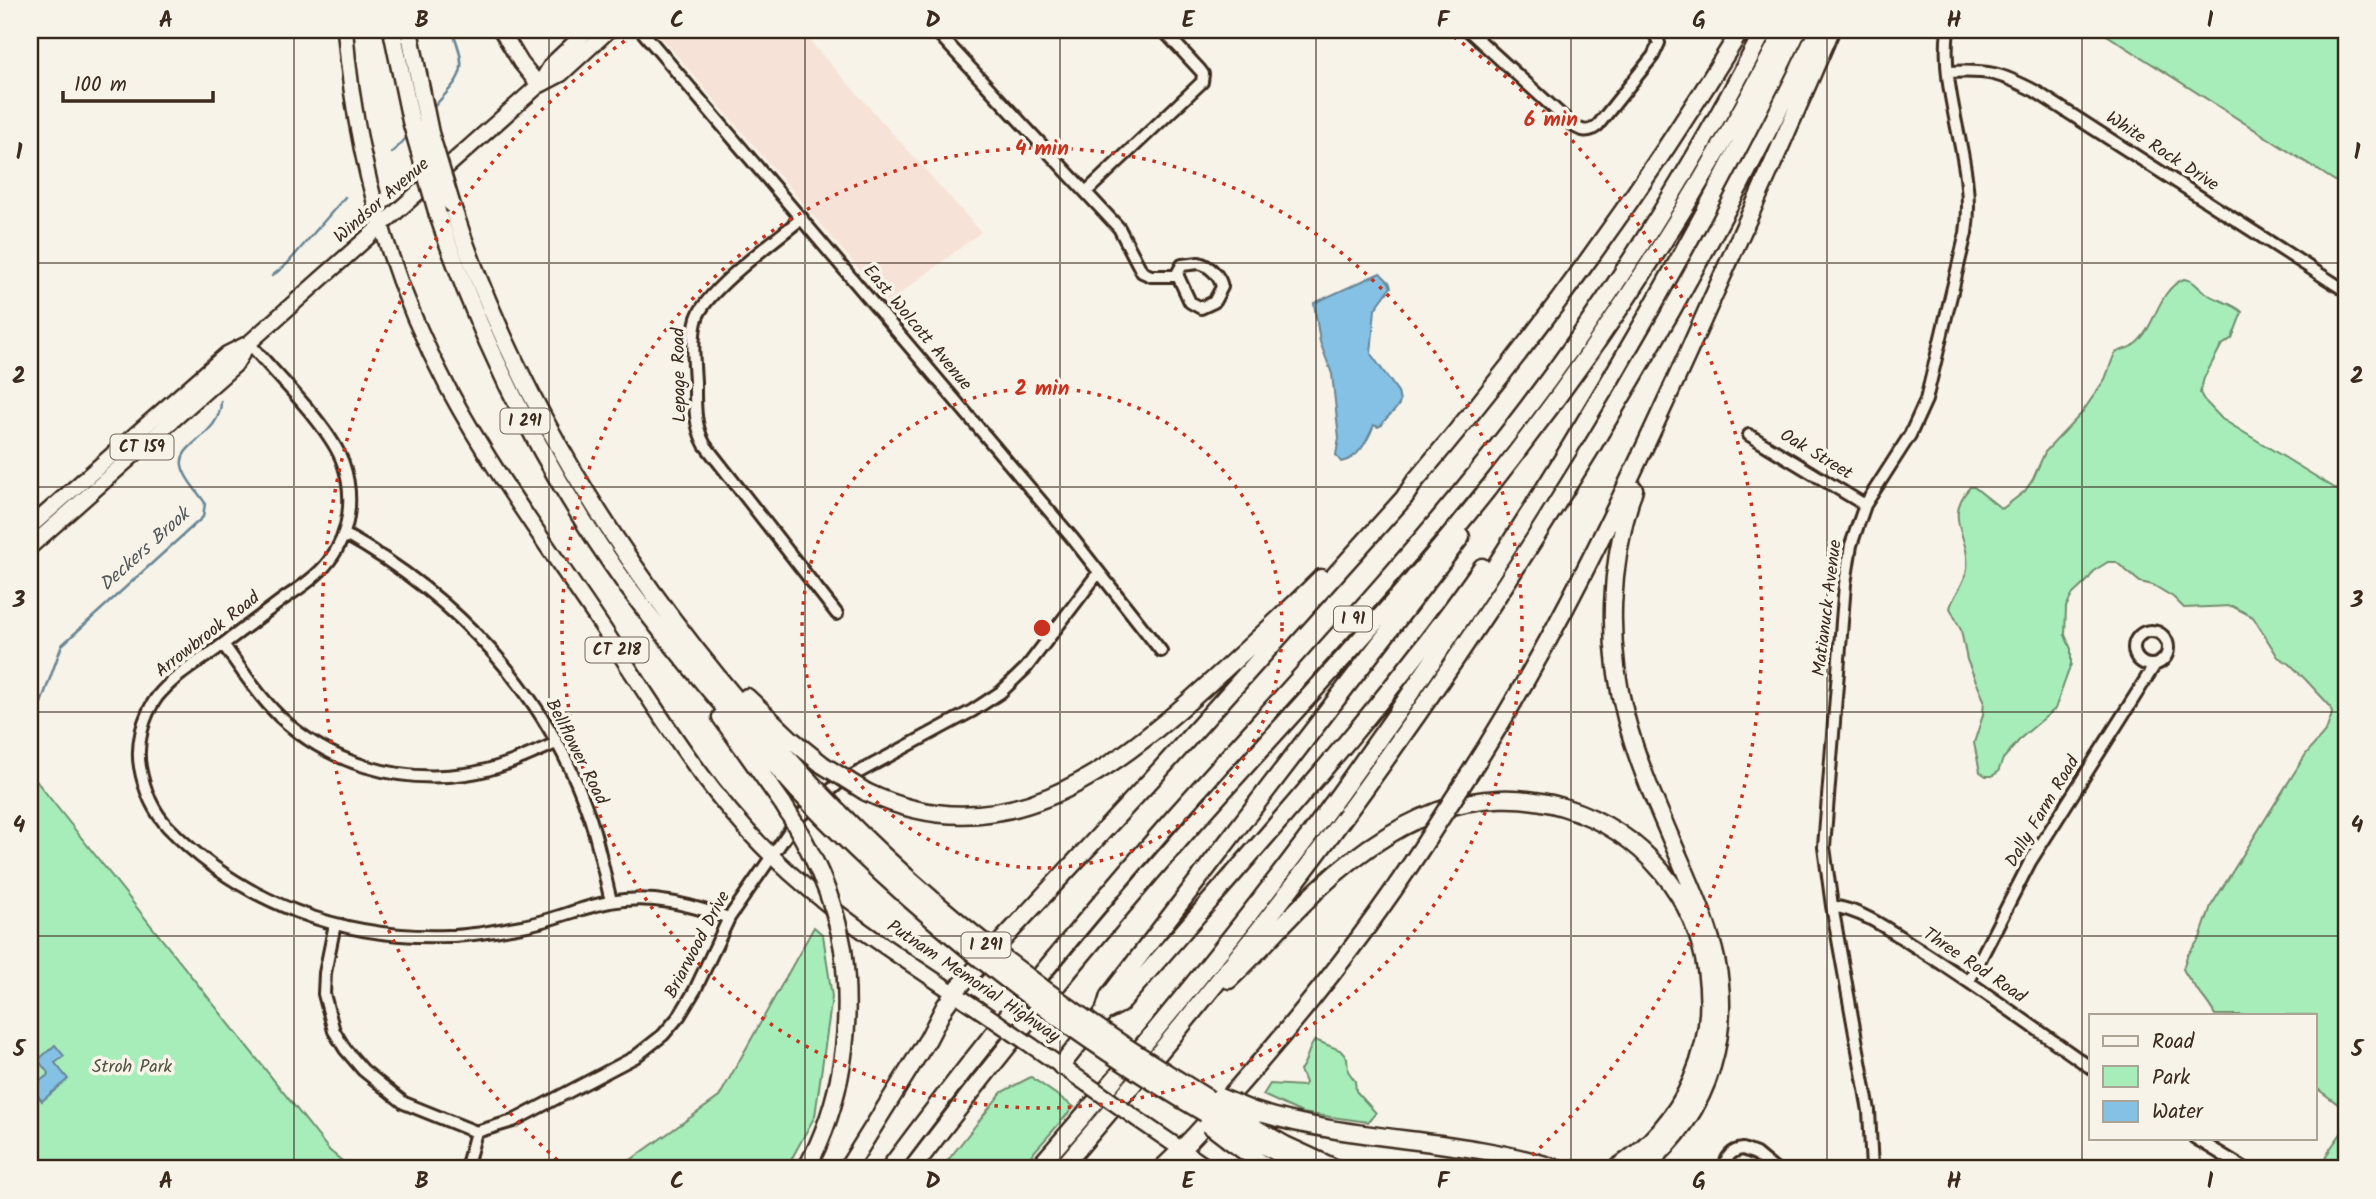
<svg xmlns="http://www.w3.org/2000/svg" width="2376" height="1199" font-family="Kalam,sans-serif">
  <style>
    .built { fill: #f7e2d7 }
    .green { fill: #a7edba; stroke: #718c6c; stroke-width: 2 }
    .water { fill: #84c1e4; stroke: #678595; stroke-width: 2 }
    .lines { fill: none; stroke-linecap: round; stroke-linejoin: round }
    .stream { stroke: #678595; stroke-width: 2.5 }
    .minor-casing { stroke: #3b2a1e; stroke-width: 16 }
    .major-casing { stroke: #3b2a1e; stroke-width: 19 }
    .highway-casing { stroke: #3b2a1e; stroke-width: 21 }
    .minor { stroke: #f7f3e8; stroke-width: 10 }
    .major { stroke: #f7f3e8; stroke-width: 14 }
    .highway { stroke: #f7f3e8; stroke-width: 16 }
    .major-bridge-casing { stroke: #3b2a1e; stroke-width: 19; stroke-linecap: butt }
    .highway-bridge-casing { stroke: #3b2a1e; stroke-width: 21; stroke-linecap: butt }
    .major-bridge { stroke: #f7f3e8; stroke-width: 14 }
    .highway-bridge { stroke: #f7f3e8; stroke-width: 16 }
    .grid { fill: none; stroke: #3b2a1e; stroke-width: 2; stroke-opacity: 0.55 }
    .ring { fill: none; stroke: #c8321e; stroke-width: 3.5; stroke-dasharray: 3.5 7 }
    .labels { text-anchor: middle; dominant-baseline: central; stroke-width: 7; stroke-linejoin: round; paint-order: stroke }
    .shield { fill: #f7f3e8; stroke: #73665b; stroke-width: 2 }
    .shield-label { font-size: 16px; font-weight: bold; fill: #3b2a1e }
    .street-label { font-size: 18px; fill: #3b2a1e; stroke: #f7f3e8 }
    .park-label { font-size: 18px; fill: #51513d; stroke: #f7f3e8 }
    .water-label { font-size: 19px; font-style: italic; fill: #515759; stroke: #f7f3e8 }
    .centre { fill: #c8321e; stroke: #f7f3e8; stroke-width: 3.5 }
    .ring-label { font-size: 21px; text-anchor: middle; font-weight: bold; fill: #c8321e; stroke: #f7f3e8; stroke-width: 7; stroke-linejoin: round; paint-order: stroke }
    .neatline { fill: none; stroke: #3b2a1e; stroke-width: 2.5 }
    .grid-label { font-size: 23px; text-anchor: middle; font-weight: bold; fill: #3b2a1e }
  </style>
  <rect width="100%" height="100%" fill="#f7f3e8"/>
  <filter id="ink" filterUnits="userSpaceOnUse"><feTurbulence type="fractalNoise" baseFrequency=".0143" numOctaves="2"/><feDisplacementMap in="SourceGraphic" scale="14" xChannelSelector="R" yChannelSelector="G"/><feConvolveMatrix kernelMatrix="1 2 1 2 8 2 1 2 1" color-interpolation-filters="sRGB"/></filter>
  <g filter="url(#ink)">
    <path class="built" d="M655 30H800L981 232 888 303Z"/>
    <path class="green" d="M2099 30H2346V188Z
      M2184 279C2194 280 2198 288 2207 294 2218 301 2233 303 2242 312L2232 338 2221 346 2204 378 2200 393 2204 400 2222 419 2346 495V1169H2320L2330 1149 2342 1132 2345 1117 2339 1105 2315 1087V1015H2215C2206 997 2192 987 2183 969L2187 956 2200 938 2211 906 2306 754 2326 731 2332 714 2331 707 2306 680 2290 664 2278 657 2253 617 2232 606 2184 608 2173 597 2153 585 2140 582 2116 562H2108L2095 570 2087 581 2072 595 2066 607 2065 635 2071 649V664L2055 709 2022 737 2003 759 1998 772 1992 776H1986L1980 772 1974 743 1983 715 1984 700 1967 660 1961 630 1950 608C1954 594 1965 584 1967 569 1971 536 1942 519 1970 487H1974L2002 509 2025 491 2033 479 2045 452 2081 414 2105 379 2115 353C2122 349 2129 349 2135 344 2156 328 2157 290 2184 279Z
      M30 773 330 1151 352 1169H30Z
      M814 927 823 935 832 997 815 1116 786 1169H618L719 1097Z
      M1315 1040 1340 1050 1347 1058 1348 1071 1355 1081 1356 1091 1376 1113 1368 1122 1302 1113 1263 1095 1270 1084 1303 1086 1305 1083 1300 1070C1308 1061 1306 1052 1315 1040Z
      M1031 1077 1074 1107 1019 1169H941L1002 1092Z"/>
    <path class="water" d="M1380 273 1389 282 1391 287 1375 309 1371 354 1398 392 1400 402C1397 412 1385 416 1382 425L1378 427 1374 425C1368 439 1359 459 1341 462L1336 455 1339 438 1332 374 1320 342 1314 303Z
      M55 1045 64 1056 55 1063 68 1079 42 1101 31 1088 49 1074 38 1060Z"/>
    <g class="lines">
      <path class="stream" d="M432 109C461 76 470 74 452 30
        M392 153 409 135
        M272 276 287 264 345 197
        M30 714 41 703 62 645 203 517 205 503C198 492 184 478 182 465 178 443 221 436 221 401"/>
      <defs>
        <path id="minor" d="M641 30 1073 539 1161 651
          M935 30 1119 228 1142 272 1151 276H1178
          M1468 30 1570 123C1580 131 1588 134 1598 125L1653 56 1659 43 1653 30
          M1948 72C1989 70 2000 73 2035 91L2346 291
          M1086 192 1202 82 1203 74 1200 70 1163 30
          M802 218C777 239 706 290 697 318 691 338 694 362 695 382 695 405 694 425 705 445L837 614
          M1199 263C1210 266 1220 276 1222 287L1214 302 1201 308 1190 302 1177 274 1182 265Z
          M249 343C275 374 330 426 343 463 354 495 351 533 329 561 317 577 298 589 282 600 259 617 237 634 214 651 194 665 172 678 157 697 143 716 136 744 140 767 144 789 152 810 168 827 242 903 343 940 449 936 473 936 498 930 522 926 552 921 580 907 610 902 652 894 690 905 729 918
          M1749 435 1865 505
          M344 534C456 596 549 695 590 818 599 845 604 874 611 901
          M2134 648a17 17 0 1 1 34 0a17 17 0 1 1-34 0Z
          M223 644C240 668 258 695 279 716 328 763 398 784 466 774 497 770 527 756 556 743
          M1832 906C1866 911 1893 933 1922 951 1980 988 2035 1028 2091 1068
          M335 924 325 973 324 994 334 1031 345 1049 363 1070 404 1103 476 1132 513 1121 635 1057 663 1035 680 1015 695 990 729 918 799 817 839 783 972 711 1001 692 1026 668 1099 572
          M1969 981 2030 862 2154 666
          M2195 1138 2246 1169
          M466 1169 476 1132
          M1725 1169C1725 1157 1732 1150 1743 1149L1756 1154 1774 1169
          M1872 1169 1869 1111 1832 906 1824 847 1845 584 1851 545 1865 505 1910 435 1926 400 1966 233C1977 164 1939 98 1948 30"/>
        <path id="major" d="M345 30C355 155 389 277 448 388 493 472 550 549 603 628 655 707 704 790 772 856 834 917 910 963 981 1011
          M501 30 521 63 539 85
          M540 85 561 74 609 30
          M30 527 227 354 249 343 539 85 552 64 588 30
          M30 547 235 365 248 344
          M1032 1046 1087 1084
          M1137 1119 1210 1169"/>
        <path id="highway" d="M451 203C523 422 652 614 809 781
          M438 215C483 348 546 473 628 587 681 659 739 725 798 791
          M1634 489C1609 563 1606 643 1626 718 1639 768 1661 815 1681 862 1711 931 1735 989 1712 1066 1700 1107 1675 1142 1642 1169
          M747 697 792 740 823 765
          M721 717 783 804
          M1466 779C1553 645 1621 500 1687 355 1735 247 1785 139 1831 30
          M866 792C1000 856 1108 775 1204 688 1244 652 1283 616 1321 578
          M1229 980C1254 957 1276 931 1300 907 1338 868 1386 830 1438 811 1478 796 1522 795 1563 807 1730 858 1761 1075 1615 1169
          M1104 1012 1120 1004C1243 861 1373 722 1482 567
          M1061 1066 1104 1012 1109 996 1461 537
          M1251 1110C1351 1143 1459 1136 1558 1169
          M1243 1121 1285 1145 1337 1169
          M1236 1131 1308 1169
          M1229 1140 1269 1169
          M806 1169C843 1102 853 1024 843 949
          M847 1169 928 1039 945 1006 959 987 1160 770 1404 498 1415 481C1536 339 1644 189 1741 30
          M889 1169C979 1047 1076 930 1176 815 1290 687 1408 563 1513 427 1609 303 1692 169 1764 30
          M912 1169C1001 1052 1093 938 1191 827 1291 714 1397 604 1491 485 1603 343 1702 191 1784 30
          M1037 1169C1131 1062 1222 952 1308 837 1495 584 1660 313 1798 30
          M1061 1169C1155 1059 1248 948 1334 831 1519 580 1683 311 1818 30
          M1161 1169C1189 1144 1213 1115 1238 1087 1305 1011 1368 931 1423 846"/>
      </defs>
      <use href="#minor" class="minor-casing"/>
      <use href="#major" class="major-casing"/>
      <use href="#highway" class="highway-casing"/>
      <use href="#minor" class="minor"/>
      <use href="#major" class="major"/>
      <use href="#highway" class="highway"/>
      <defs>
        <path id="major-bridge" d="M981 1011 1032 1046
          M1087 1084 1137 1119"/>
        <path id="highway-bridge" d="M392 30 411 121 438 215
          M409 30 430 133 451 203
          M823 765 866 792
          M809 781C892 870 987 950 1087 1020 1137 1056 1191 1087 1243 1121
          M798 791C926 926 1074 1040 1236 1131
          M783 804C811 849 834 896 843 949
          M1423 846 1466 779
          M1219 1097 1251 1110
          M1208 1124 1229 1140"/>
      </defs>
      <use href="#major-bridge" class="major-bridge-casing"/>
      <use href="#highway-bridge" class="highway-bridge-casing"/>
      <use href="#major-bridge" class="major-bridge"/>
      <use href="#highway-bridge" class="highway-bridge"/>
    </g>
  </g>
  <path class="grid" d="M294 30V1169M549 30V1169M805 30V1169M1060 30V1169M1316 30V1169M1571 30V1169M1827 30V1169M2082 30V1169M30 263H2346M30 487H2346M30 712H2346M30 936H2346"/>
  <g class="ring">
    <circle cx="1042" cy="628" r="240"/>
    <circle cx="1042" cy="628" r="480"/>
    <path d="M565 1167A720 720 0 0 1 639 31M1445 31A720 720 0 0 1 1519 1167"/>
  </g>
  <g class="labels">
    <g class="shield">
      <rect x="500.5" y="408.5" width="49" height="25" rx="5"/>
      <rect x="110.5" y="434.5" width="63" height="25" rx="5"/>
      <rect x="1334" y="606.5" width="38" height="25" rx="5"/>
      <rect x="585.5" y="637.5" width="63" height="25" rx="5"/>
      <rect x="961.5" y="932.5" width="49" height="25" rx="5"/>
    </g>
    <g class="shield-label">
      <text x="525" y="421">I 291</text>
      <text x="142" y="447">CT 159</text>
      <text x="1353" y="619">I 91</text>
      <text x="617" y="650">CT 218</text>
      <text x="986" y="945">I 291</text>
    </g>
    <g class="street-label">
      <text transform="translate(2162 152) rotate(33)">White Rock Drive</text>
      <text transform="translate(382 201) rotate(-41)">Windsor Avenue</text>
      <text transform="translate(917 328) rotate(50)">East Wolcott Avenue</text>
      <text transform="translate(680 375) rotate(-91)">Lepage Road</text>
      <text transform="translate(1816 455) rotate(31)">Oak Street</text>
      <text transform="translate(1828 608) rotate(-83)">Matianuck Avenue</text>
      <text transform="translate(208 635) rotate(-38)">Arrowbrook Road</text>
      <text transform="translate(576 752) rotate(63)">Bellflower Road</text>
      <text transform="translate(2043 812) rotate(-59)">Dally Farm Road</text>
      <text transform="translate(698 945) rotate(-62)">Briarwood Drive</text>
      <text transform="translate(1974 966) rotate(34)">Three Rod Road</text>
      <text transform="translate(973 982) rotate(34)">Putnam Memorial Highway</text>
    </g>
    <g class="park-label">
      <text x="132" y="1067">Stroh Park</text>
    </g>
    <g class="water-label">
      <text transform="translate(145 550) rotate(-42)">Deckers Brook</text>
    </g>
  </g>
  <circle cx="1042" cy="628" r="10" class="centre"/>
  <g class="ring-label">
    <text x="1551" y="126">6 min</text>
    <text x="1042" y="155">4 min</text>
    <text x="1042" y="395">2 min</text>
  </g>
  <rect width="2376" height="1199" fill="none" stroke="#f7f3e8" stroke-width="77"/>
  <rect x="2089" y="1014" width="228" height="126" fill="#f7f3e8" stroke="#aca397" stroke-width="2"/>
  <rect x="2103" y="1036" width="35" height="10" fill="#f7f3e8" stroke="#aca397" stroke-width="2"/>
  <text x="2152" y="1048" font-size="21" fill="#3b2a1e">Road</text>
  <rect x="2103" y="1066" width="35" height="21" fill="#a7edba" stroke="#aca397" stroke-width="2"/>
  <text x="2152" y="1084" font-size="21" fill="#3b2a1e">Park</text>
  <rect x="2103" y="1101" width="35" height="21" fill="#84c1e4" stroke="#aca397" stroke-width="2"/>
  <text x="2152" y="1118" font-size="21" fill="#3b2a1e">Water</text>
  <path d="M63 91v10h150v-10" fill="none" stroke="#3b2a1e" stroke-width="3.5"/>
  <text x="74" y="91" font-size="21" fill="#3b2a1e" stroke="#f7f3e8" stroke-width="5" paint-order="stroke">100 m</text>
  <rect x="38" y="38" width="2300" height="1122" class="neatline"/>
  <g class="grid-label">
    <text x="166" y="27">A</text>
    <text x="422" y="27">B</text>
    <text x="677" y="27">C</text>
    <text x="933" y="27">D</text>
    <text x="1188" y="27">E</text>
    <text x="1443" y="27">F</text>
    <text x="1699" y="27">G</text>
    <text x="1954" y="27">H</text>
    <text x="2210" y="27">I</text>
    <text x="19" y="159">1</text>
    <text x="2357" y="159">1</text>
    <text x="19" y="383">2</text>
    <text x="2357" y="383">2</text>
    <text x="19" y="607">3</text>
    <text x="2357" y="607">3</text>
    <text x="19" y="832">4</text>
    <text x="2357" y="832">4</text>
    <text x="19" y="1056">5</text>
    <text x="2357" y="1056">5</text>
    <text x="166" y="1188">A</text>
    <text x="422" y="1188">B</text>
    <text x="677" y="1188">C</text>
    <text x="933" y="1188">D</text>
    <text x="1188" y="1188">E</text>
    <text x="1443" y="1188">F</text>
    <text x="1699" y="1188">G</text>
    <text x="1954" y="1188">H</text>
    <text x="2210" y="1188">I</text>
  </g>
</svg>
